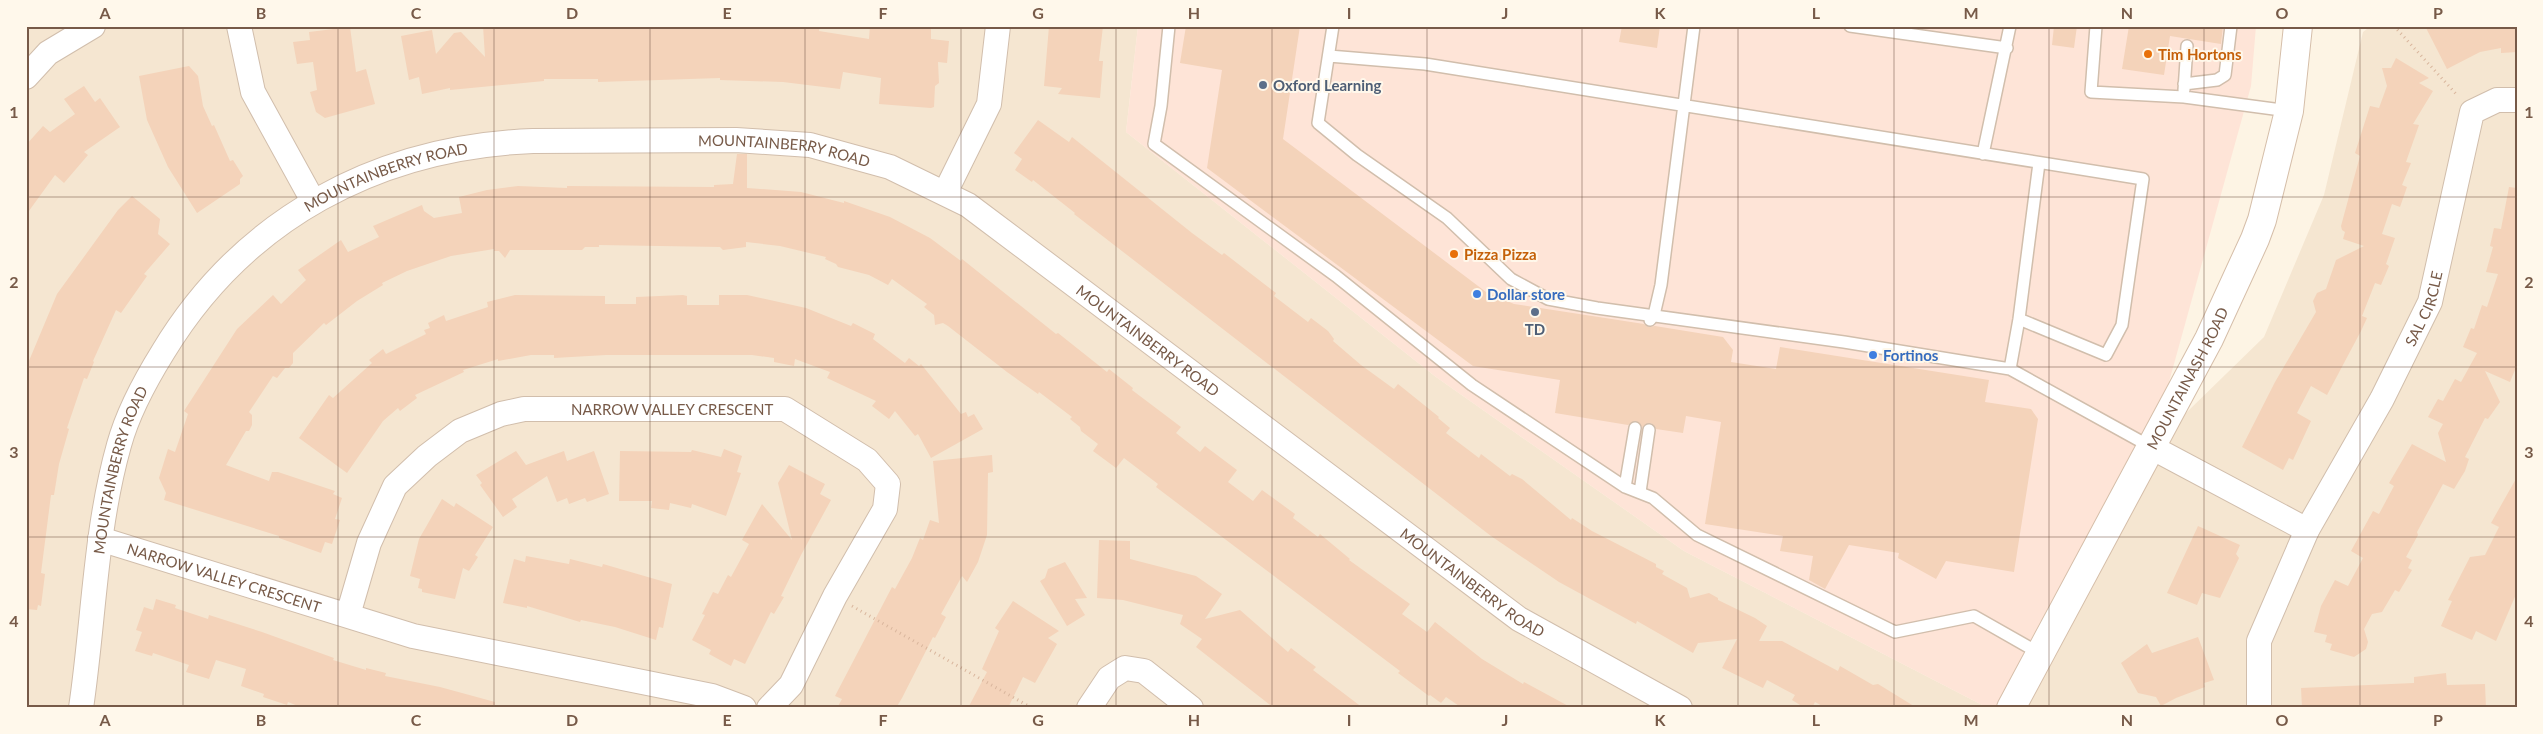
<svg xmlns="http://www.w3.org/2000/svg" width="2543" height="734" font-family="Lato,sans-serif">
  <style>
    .residential { fill: #f5e6d1 }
    .commercial { fill: #fee4d7 }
    .building { fill: #f4d3ba }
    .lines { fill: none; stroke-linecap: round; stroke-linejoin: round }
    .lane-casing { stroke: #d1beac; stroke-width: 14 }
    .street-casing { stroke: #d1beac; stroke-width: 26 }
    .secondary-casing { stroke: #d5bea9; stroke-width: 30 }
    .path { stroke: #d9b69d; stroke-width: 3; stroke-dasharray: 1 4; stroke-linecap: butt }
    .lane { stroke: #fff; stroke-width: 11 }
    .street { stroke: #fff; stroke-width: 24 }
    .secondary { stroke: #fff; stroke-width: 28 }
    .grid { fill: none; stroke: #775a48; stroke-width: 1; stroke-opacity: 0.55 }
    .food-dot { fill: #e8710a; stroke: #fff8eb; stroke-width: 2 }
    .service-dot { fill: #5c6f8a; stroke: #fff8eb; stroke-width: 2 }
    .shop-dot { fill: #3f7fe0; stroke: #fff8eb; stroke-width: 2 }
    .labels { text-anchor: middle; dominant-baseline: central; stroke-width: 4; stroke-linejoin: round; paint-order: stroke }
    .food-label { font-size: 15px; font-weight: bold; fill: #c56008; stroke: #fff8eb; text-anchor: start }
    .service-label { font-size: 15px; font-weight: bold; fill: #4e5e75; stroke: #fff8eb; text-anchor: start }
    .street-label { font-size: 15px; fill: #775a48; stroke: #fff8eb }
    .shop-label { font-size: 15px; font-weight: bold; fill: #366cbe; stroke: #fff8eb; text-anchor: start }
    .neatline { fill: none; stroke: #775a48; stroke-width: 2 }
    .grid-label { font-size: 16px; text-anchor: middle; font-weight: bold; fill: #775a48 }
  </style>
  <rect width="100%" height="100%" fill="#fdf4e4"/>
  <path class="residential" d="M26 26H1138L1126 132 1436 377 1684 551 1988 708H26Z
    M2371 26H2517V708H2011L2151 447 2264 337 2324 195 2363 32Z"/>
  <path class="commercial" d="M1138 26H2256L2251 86 2151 447 2011 708H1988L1684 551 1436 377 1126 132Z"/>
  <path class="building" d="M483 26H820L819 31 869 39 870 26H931V39L949 41 947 63 938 62 939 83 935 86 934 107 931 108 879 104 881 78 843 72 840 89 783 82 720 80V78L598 82V79H544V81L450 90V88L422 94 419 77 409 80 401 36 432 30 436 54 454 33 461 32 485 57Z
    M1049 26H1103L1099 61H1103L1100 98 1058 94 1062 88 1044 86Z
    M1186 26H1300L1283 139 1486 292 1514 304 1644 324 1648 327 1655 326 1723 337 1733 350 1731 362 1776 369 1780 347 1989 380 1985 402 2031 409 2038 419 2014 572 1946 561 1936 579 1898 558 1899 553 1849 545 1825 589 1809 580 1813 556 1780 551 1783 536 1705 524 1721 422 1686 416 1683 433 1656 429 1651 423 1642 427 1636 421 1628 425 1555 413 1560 380 1473 366 1207 168 1222 70 1180 63Z
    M1622 26H1660L1657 48 1619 42Z
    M2054 26H2077L2074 48 2052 45Z
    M2129 26H2223L2221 44 2170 36 2164 75 2122 69Z
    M2425 26H2517V52L2501 53V48L2480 52 2447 69Z
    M350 27 356 72 366 69 375 104 325 118 316 112 310 92 317 90 313 62 297 64 293 42 310 40 309 32Z
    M2396 58 2429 78 2419 83 2433 91 2413 124 2419 125 2406 162 2411 163 2402 185 2407 187 2400 207 2392 204 2382 234 2395 238 2386 264 2389 266 2381 285 2375 283 2362 316 2367 318 2361 331 2327 395 2311 386 2297 413 2311 421 2293 460 2289 458 2283 470 2242 447 2275 382 2316 312 2313 301 2317 293 2326 289 2336 260 2364 246 2343 239 2345 232 2342 230 2341 226 2360 156 2355 153 2370 106 2379 108 2387 86 2382 68H2391Z
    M189 66 198 76 203 106 212 126 214 125 230 161 233 160 243 176 240 179V184L197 213 168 167 147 120 139 76Z
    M84 86 95 102 100 98 120 127 84 152 88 155 64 183 55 175 26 215V145L43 126 50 132 75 114 64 99Z
    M1038 120 1069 142 1072 137 1192 233 1222 255 1224 253 1276 293 1274 296 1308 322 1311 318 1328 331 1334 339 1333 341 1361 365 1394 389 1398 384 1439 417 1438 418 1450 428 1446 433 1479 458 1481 454 1510 476 1512 474 1522 479 1571 520 1572 518 1592 531 1656 564V567L1664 571 1662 574 1687 588 1690 598 1709 593 1718 598V600L1755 618 1767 626 1759 641H1782L1838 671 1840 666 1873 685 1878 684 1917 708H1826L1815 702 1812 708H1805L1792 700 1795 695 1767 680 1763 688 1722 668 1737 639 1698 643 1693 653 1637 621 1636 624 1559 582 1491 536 1074 214 1075 213 1033 180 1032 182 1015 170 1022 159 1014 153Z
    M737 154H747V188L801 192 844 203V201L890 217 930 238 961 261 962 259 1056 334 1058 333 1107 372 1109 369 1133 388 1132 390 1181 427 1176 433 1200 452 1205 446 1237 470 1228 482 1253 501 1262 490 1295 514 1293 518 1318 537 1320 534 1350 559 1349 560 1410 604 1402 614 1427 632 1435 622 1482 659 1523 684 1524 682 1572 708H1462L1446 697 1441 703 1430 695 1429 696 1398 673 1400 671 1185 509 1156 487 1158 484 1124 458 1116 468 1093 451 1098 444 1081 431 1080 427 1070 419 1072 417 1039 392 1038 394 1007 372 948 326 943 323 935 325 934 315 924 307 927 304 892 279 888 285 869 275 838 267 836 264 825 259 826 257 780 246 746 242V247L723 250 720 247 599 245V247H585L582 250H510L505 258 499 251H494V249L451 256 407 271 382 283 383 285 357 301 326 325 324 323 293 353V363L289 368H285L277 378 273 376 249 412 252 415V425L249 431H246L226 465 269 481 272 472H278L335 491 333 494 342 498 335 519 340 520 332 544 325 542 321 553 279 538V536L164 500 166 493 159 478 168 449 175 452 188 414 184 411 237 329 273 295 281 304 306 280 298 270 341 240 348 252 379 237 373 226 422 205 424 211 434 218 462 213 459 197 487 190 518 186 567 188V186L714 187V185L733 184Z
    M2509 187 2517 188V365L2510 382 2485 371 2500 402 2488 419 2485 418 2465 457 2469 459 2465 471 2454 489 2443 484 2417 532 2418 535 2406 557 2412 560 2408 568 2412 570 2399 592 2395 590 2382 612 2372 614 2364 629 2368 642 2366 649 2354 657 2330 650 2332 644 2325 642 2327 635 2314 632 2321 606 2335 580 2348 586 2363 558 2351 551 2373 511 2379 514 2394 486 2389 483 2412 444 2446 462 2438 433 2443 424 2428 417 2438 399 2443 401 2455 379 2461 382 2477 353 2463 347 2471 328 2474 329 2482 305 2487 307 2498 274 2486 272 2493 247 2490 246 2494 228 2501 229Z
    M132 196 160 219 158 234 170 244 144 274 147 276 121 313 116 310 93 361 94 362 87 379 84 378 67 428 69 429 59 464 54 495H51L41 573 45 574 41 606 38 605 37 610 26 609V368L57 294 118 210Z
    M515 295 605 296V304H636V297L683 295 687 296V305H719V295H747L806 308 851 326 853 323 875 334 873 339 905 363 909 358 919 366 921 364 961 414 966 412 968 417 974 414 983 429 931 458 918 434 915 436 895 411 889 419 872 406 876 401 827 378 830 372 795 359 794 366 774 362V358L752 355H606L554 358V355H531L498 361V359L463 370 464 372 415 395 417 398 400 411 398 408 383 421 347 473 299 438 329 395 333 398 372 363 369 360 383 349 386 354 426 334 424 330 430 328 428 323 444 315 446 321 488 307 487 302Z
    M724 449 742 456 737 472 741 473 726 516 692 504 691 508 670 503 669 510 651 508 652 501H619L620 451 691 452 692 450 721 457Z
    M516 451 526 465 564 451 567 461 594 451 609 494 587 502 585 498 569 504 567 498 557 502 547 476 512 499 517 507 503 517 480 485 482 483 476 475Z
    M992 455 993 472 988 473 987 535 978 562 967 582 962 576 941 614 946 617 935 638 933 637 902 698 896 708H837L842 699 835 696 892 587 895 589 912 558 920 538 923 540 930 520 939 523 933 461Z
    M789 465 825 484 820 494 831 500 801 555 781 596 784 597 774 614 771 612 745 664 734 659 731 666 709 654 711 650 692 640 705 615 702 614 713 592 718 594 728 575 731 577 749 544 742 540 762 504 792 540 778 483Z
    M2517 477V592L2496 641 2476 631 2472 640 2441 626 2452 601 2448 600 2470 557 2485 555 2499 527 2491 523Z
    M442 499 454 507 456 503 493 527 475 555 478 557 469 571 463 568 455 599 422 592V589L418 588 420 579 410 576 419 539Z
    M2198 526 2240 545 2236 554 2239 558 2220 598 2202 593 2197 605 2167 593Z
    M1099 540 1130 541V559L1196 576 1222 594 1205 619 1240 610 1288 652 1291 648 1308 661 1316 667 1313 670 1363 708H1274L1196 647 1202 639 1180 624 1183 615 1123 600 1097 598Z
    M526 556 569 564 570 559 602 567 603 564 672 584 663 628 659 627 656 640 615 627 581 620 580 622 527 606V608L503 603 514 559 525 562Z
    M1065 562 1087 598 1075 599 1085 615 1067 626 1040 581 1045 578 1048 569Z
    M156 599 176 605 175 608 208 619 209 615 262 632 334 658 333 660 366 670V668L386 673 385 676 440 687 495 702V708H303L288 702 287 705 263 697 264 694 241 686 246 669 216 660 209 679 186 672 189 665 153 653 152 656 135 651 142 632 136 630 144 607 153 610Z
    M1013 601 1059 631 1048 638 1057 644 1035 683 1023 677 1008 708H968L987 672 982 669 999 631 995 628Z
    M2198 637 2214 680 2204 683 2205 687 2176 698 2161 706 2156 697 2138 693 2121 663 2147 644 2152 653Z
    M2446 673 2447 685 2485 684 2486 708H2302L2301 688 2414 683V677Z"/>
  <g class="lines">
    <defs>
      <path id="lane" d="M1169 26 1161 106 1154 144 1336 276 1472 385 1625 487 1653 498 1697 535 1895 632 1974 616 2039 653
        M1333 26 1318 123 1357 155 1447 218 1511 279 1548 299 1597 308 1844 342 2010 369 2151 447
        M1850 26 2007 48
        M2096 26 2091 92 2184 97 2289 111
        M1329 56 1425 64 2143 179 2122 325 2106 355 2019 319
        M2184 84 2217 80 2225 75 2231 26
        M2184 90 2187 46
        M1983 154 2010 26
        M1650 320 1654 315 1661 285 1694 26
        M2010 369 2019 319 2039 163
        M1625 487 1635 428
        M1640 492 1649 430"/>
      <g id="street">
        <path d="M239 26 253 92 313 201"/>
        <path d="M26 77 48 53 93 26"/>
        <path d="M945 193 989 104 998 26"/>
        <path d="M2151 447 2307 530"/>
        <path id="s1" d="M100 539 413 636 712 696 744 708"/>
        <path id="s2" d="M348 615 369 543 395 486 427 456 460 431 501 414 524 409H785L867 460 888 484 885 509 835 596 791 685 769 708"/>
        <path id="s3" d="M81 708C94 620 95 530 119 445 128 412 145 381 163 352 244 218 378 147 533 141L736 140 810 145 890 167 968 205 1519 619 1680 708"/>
        <path d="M1089 708 1109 678 1125 668 1144 671 1191 708"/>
        <path id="s4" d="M2259 708V641L2307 530 2382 399 2430 302 2472 112 2497 100H2517"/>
      </g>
      <g id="secondary">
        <path id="s5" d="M2011 708 2209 339 2255 239 2262 220 2289 111 2298 26"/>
      </g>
    </defs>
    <use href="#lane" class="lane-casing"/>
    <use href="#street" class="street-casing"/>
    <use href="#secondary" class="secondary-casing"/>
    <path class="path" d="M2394 26 2458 96
      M852 606 1032 708"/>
    <use href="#lane" class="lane"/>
    <use href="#street" class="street"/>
    <use href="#secondary" class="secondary"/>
  </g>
  <path class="grid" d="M183 26V708M338 26V708M494 26V708M650 26V708M805 26V708M961 26V708M1116 26V708M1272 26V708M1427 26V708M1582 26V708M1738 26V708M1894 26V708M2049 26V708M2204 26V708M2360 26V708M26 197H2517M26 367H2517M26 537H2517"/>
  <g class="food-dot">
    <circle cx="2148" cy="54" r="5"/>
    <circle cx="1454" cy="254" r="5"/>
  </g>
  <g class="service-dot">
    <circle cx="1263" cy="85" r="5"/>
    <circle cx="1535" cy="312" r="5"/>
  </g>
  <g class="shop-dot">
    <circle cx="1477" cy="294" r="5"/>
    <circle cx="1873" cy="355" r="5"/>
  </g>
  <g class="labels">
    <g class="food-label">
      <text x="2158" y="54">Tim Hortons</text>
      <text x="1464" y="254">Pizza Pizza</text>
    </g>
    <g class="service-label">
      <text x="1273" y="85">Oxford Learning</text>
      <text x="1535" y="329" text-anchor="middle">TD</text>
    </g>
    <g class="street-label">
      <text stroke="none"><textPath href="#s3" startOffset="1066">MOUNTAINBERRY ROAD</textPath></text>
      <text stroke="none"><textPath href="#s3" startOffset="661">MOUNTAINBERRY ROAD</textPath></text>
      <text stroke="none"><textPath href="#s4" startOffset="439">SAL CIRCLE</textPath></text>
      <text stroke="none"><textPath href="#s3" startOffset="1486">MOUNTAINBERRY ROAD</textPath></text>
      <text stroke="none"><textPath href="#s5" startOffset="374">MOUNTAINASH ROAD</textPath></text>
      <text stroke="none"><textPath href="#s2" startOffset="439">NARROW VALLEY CRESCENT</textPath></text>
      <text stroke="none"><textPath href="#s3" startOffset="242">MOUNTAINBERRY ROAD</textPath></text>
      <text stroke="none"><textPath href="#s1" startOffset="130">NARROW VALLEY CRESCENT</textPath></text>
      <text stroke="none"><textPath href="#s3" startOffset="1891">MOUNTAINBERRY ROAD</textPath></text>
    </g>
    <g class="shop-label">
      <text x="1487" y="294">Dollar store</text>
      <text x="1883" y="355">Fortinos</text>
    </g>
  </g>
  <rect width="2543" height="734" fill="none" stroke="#fff8eb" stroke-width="55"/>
  <rect x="28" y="28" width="2488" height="678" class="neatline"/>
  <g class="grid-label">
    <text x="105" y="19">A</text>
    <text x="261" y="19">B</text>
    <text x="416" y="19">C</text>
    <text x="572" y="19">D</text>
    <text x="727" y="19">E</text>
    <text x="883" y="19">F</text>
    <text x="1038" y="19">G</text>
    <text x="1194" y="19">H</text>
    <text x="1349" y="19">I</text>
    <text x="1505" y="19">J</text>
    <text x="1660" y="19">K</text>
    <text x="1816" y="19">L</text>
    <text x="1971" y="19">M</text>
    <text x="2127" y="19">N</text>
    <text x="2282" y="19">O</text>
    <text x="2438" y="19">P</text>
    <text x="14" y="118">1</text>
    <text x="2529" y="118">1</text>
    <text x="14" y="288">2</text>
    <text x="2529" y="288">2</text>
    <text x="14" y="458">3</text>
    <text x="2529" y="458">3</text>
    <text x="14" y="627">4</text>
    <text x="2529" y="627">4</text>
    <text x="105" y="726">A</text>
    <text x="261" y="726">B</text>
    <text x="416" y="726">C</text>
    <text x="572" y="726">D</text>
    <text x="727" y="726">E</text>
    <text x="883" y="726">F</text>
    <text x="1038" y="726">G</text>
    <text x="1194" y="726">H</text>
    <text x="1349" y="726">I</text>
    <text x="1505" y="726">J</text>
    <text x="1660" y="726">K</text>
    <text x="1816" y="726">L</text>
    <text x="1971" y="726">M</text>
    <text x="2127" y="726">N</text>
    <text x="2282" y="726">O</text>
    <text x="2438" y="726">P</text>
  </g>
</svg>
